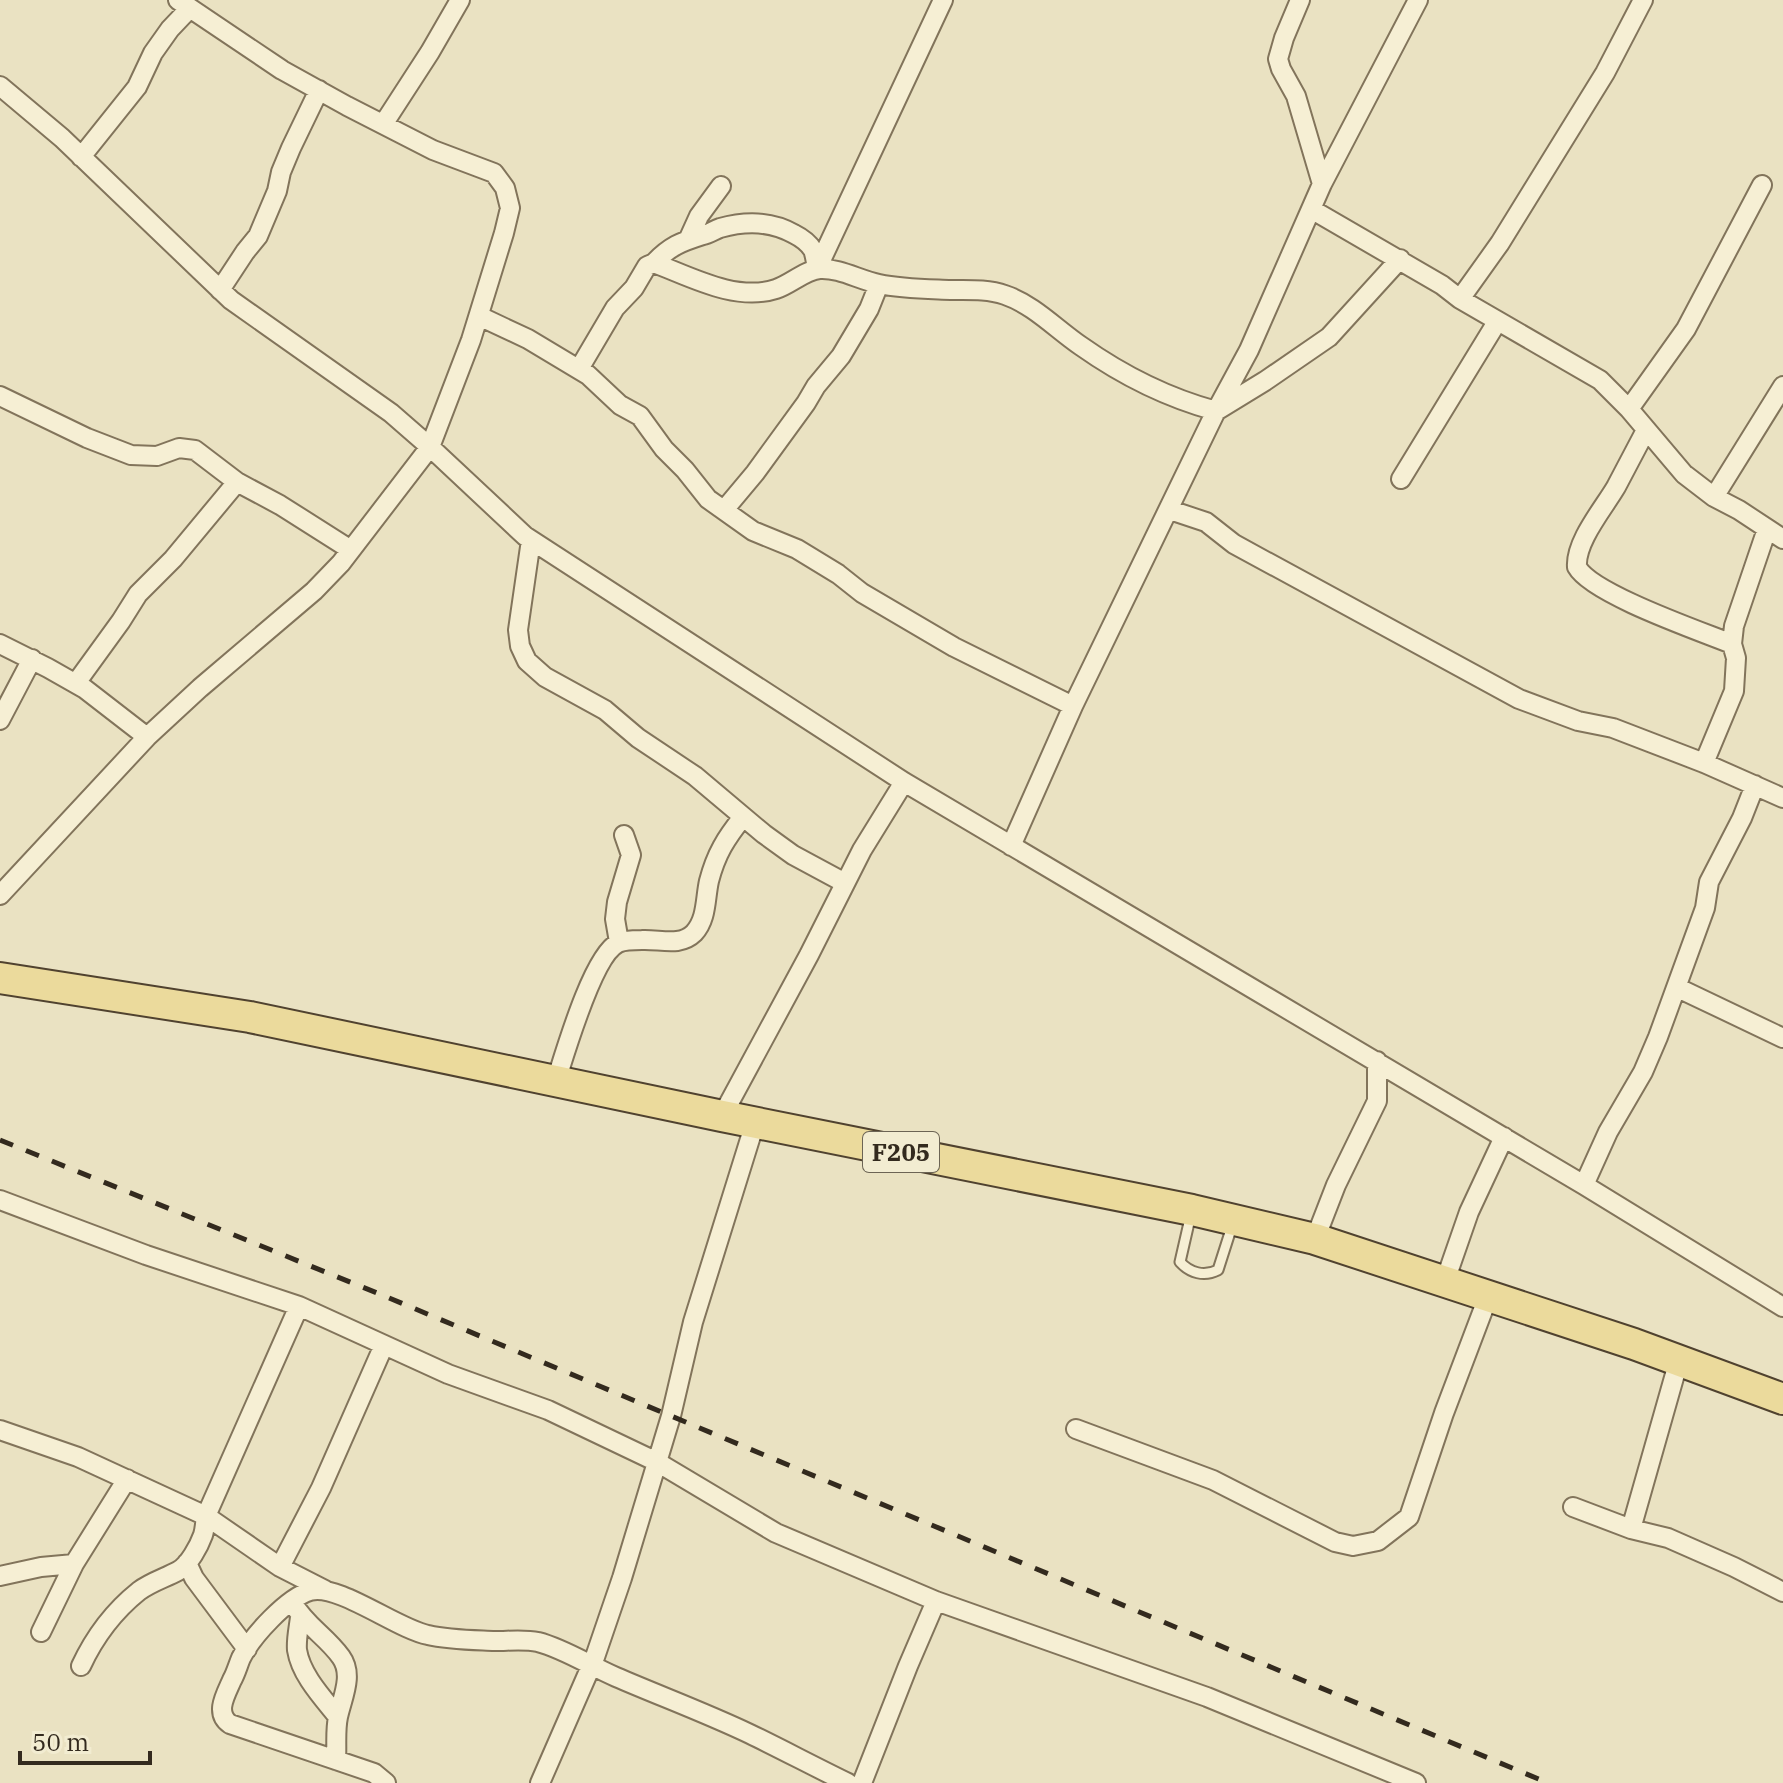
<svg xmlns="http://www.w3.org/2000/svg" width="1783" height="1783" font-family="'IBM Plex Serif',serif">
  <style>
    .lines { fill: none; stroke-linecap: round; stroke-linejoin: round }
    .service-casing { stroke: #82745b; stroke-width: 13 }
    .minor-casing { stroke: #82745b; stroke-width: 22 }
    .primary-casing { stroke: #50422f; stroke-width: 34 }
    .service { stroke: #f6efd4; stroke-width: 9 }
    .minor { stroke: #f6efd4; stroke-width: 18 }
    .primary { stroke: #ebda9c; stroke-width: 30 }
    .rail { stroke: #332a1e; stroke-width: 5; stroke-dasharray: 14 14; stroke-linecap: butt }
    .labels { text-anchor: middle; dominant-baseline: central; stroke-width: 6; stroke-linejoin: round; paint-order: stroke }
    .shield { fill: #f2ecd1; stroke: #6c6454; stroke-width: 2 }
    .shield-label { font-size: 24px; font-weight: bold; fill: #332a1e }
  </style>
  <rect width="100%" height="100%" fill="#eae2c2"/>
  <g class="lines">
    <defs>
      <path id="service" d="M1191 1214 1180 1262C1190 1273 1204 1277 1218 1270L1233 1223"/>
      <path id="minor" d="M1300 0 1284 38 1278 59 1281 69 1296 96 1322 184
        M1643 0 1605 73 1500 243 1460 299 1600 380 1629 409 1684 474 1714 497 1739 510 1783 539
        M0 86 62 138 231 300 391 413 430 447 525 536 904 782 1584 1185 1783 1307
        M384 123 430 52 460 0
        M81 157 137 87 153 53 170 29 190 8
        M1311 209 1442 285 1460 299
        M689 238 699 216 721 186
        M654 263C670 246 681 242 703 235 709 234 714 230 720 228 745 221 771 221 794 234 802 238 808 242 813 250 815 255 816 263 817 269
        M817 269 943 0
        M220 290 245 252 258 236 277 191 281 172 291 148 319 90
        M479 316 528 339 588 375 620 405 640 416 664 449 685 470 708 499 753 531 797 549 838 574 862 593 954 647 1073 706
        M579 369 615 308 634 288 647 266 654 263C691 277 736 302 776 289 791 284 805 270 820 269 840 268 859 280 879 284 902 289 928 289 951 290 970 290 988 289 1005 295 1034 305 1056 329 1081 346 1122 375 1168 398 1216 411L1265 381 1329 337 1400 259
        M0 396 87 438 131 455 157 456 179 448 195 450 237 482 280 505 351 550
        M1629 409 1686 329 1762 185
        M1646 430C1636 449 1626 468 1616 487 1603 509 1575 542 1577 567 1592 594 1700 631 1732 644
        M1401 479 1497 322
        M1714 497 1783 386
        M724 510 755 473 806 403 816 386 841 356 869 309 879 284
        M1170 510 1206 522 1234 544 1519 699 1578 721 1613 728 1704 763 1783 798
        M531 540 518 630 520 646 527 661 545 677 605 710 638 738 695 776 764 834 793 855 845 883
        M0 644 48 668 85 689 147 737
        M76 683 121 621 138 594 173 559 237 482
        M0 720 32 659
        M1704 763 1734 691 1736 658 1732 644 1734 626 1767 529
        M1011 846 1073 706 1216 411 1249 350 1322 184 1418 0
        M0 895 147 737 200 688 314 591 341 563 430 447 471 340 504 233 510 208 505 188 494 173 433 150 347 106 282 70 178 0
        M619 942 615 919 617 902 631 855 624 835
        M1678 988 1783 1038
        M556 1081C565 1053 593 955 618 943 624 940 635 940 642 940 660 939 680 947 694 933 707 919 705 899 709 881 716 854 726 838 743 817
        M722 1116 809 955 862 850 904 782
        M1584 1185 1608 1132 1643 1072 1658 1037 1705 908 1709 882 1742 818 1755 785
        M0 1200 146 1255 299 1306 448 1374 548 1410 657 1462 776 1533 936 1601 1207 1697 1416 1783
        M1315 1239 1336 1185 1377 1101V1061
        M1445 1281 1469 1212 1504 1137
        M1076 1429 1213 1480 1335 1542 1353 1546 1378 1541 1409 1517 1444 1413 1488 1297
        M0 1430 78 1457 206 1516 280 1567 325 1590
        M1573 1507 1631 1529 1668 1538 1734 1567 1783 1592
        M1631 1529 1679 1360
        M187 1563 194 1578 247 1649
        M280 1567 321 1488 384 1345
        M0 1576 41 1567 74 1564
        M292 1602C306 1626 326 1636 341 1657 354 1675 342 1698 338 1717 335 1731 337 1746 336 1760
        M300 1617C299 1627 296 1639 297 1650 301 1675 322 1697 338 1717
        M41 1632 74 1564 127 1479
        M81 1666C94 1638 114 1611 139 1591 151 1582 165 1578 178 1571 189 1565 199 1546 203 1535 205 1529 205 1522 206 1516L299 1306
        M386 1783 374 1773 230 1724C214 1713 226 1694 232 1680 236 1673 238 1665 241 1658 252 1636 287 1598 310 1591 338 1583 397 1629 428 1635 449 1640 474 1640 495 1641 509 1641 524 1639 538 1642 565 1649 590 1666 616 1677 660 1696 706 1713 750 1734 783 1750 815 1767 848 1783
        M540 1783 595 1657 622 1578 671 1416 693 1322 755 1123
        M862 1783 908 1666 936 1601"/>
      <path id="primary" d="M0 978 250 1017 722 1116 1192 1210 1315 1239 1634 1344 1783 1399"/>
    </defs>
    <use href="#service" class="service-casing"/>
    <use href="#minor" class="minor-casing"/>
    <use href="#primary" class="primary-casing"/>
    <use href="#service" class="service"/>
    <use href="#minor" class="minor"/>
    <use href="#primary" class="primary"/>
    <path class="rail" d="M0 1140 382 1295 1548 1783"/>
  </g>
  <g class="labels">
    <rect class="shield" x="863" y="1132" width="76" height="40" rx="6"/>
    <g class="shield-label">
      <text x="901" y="1152">F205</text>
    </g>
  </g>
  <path d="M20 1751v12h130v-12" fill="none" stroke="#332a1e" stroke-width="4"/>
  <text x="32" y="1751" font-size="24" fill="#332a1e" stroke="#f2ecd1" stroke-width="6" paint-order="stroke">50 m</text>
</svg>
